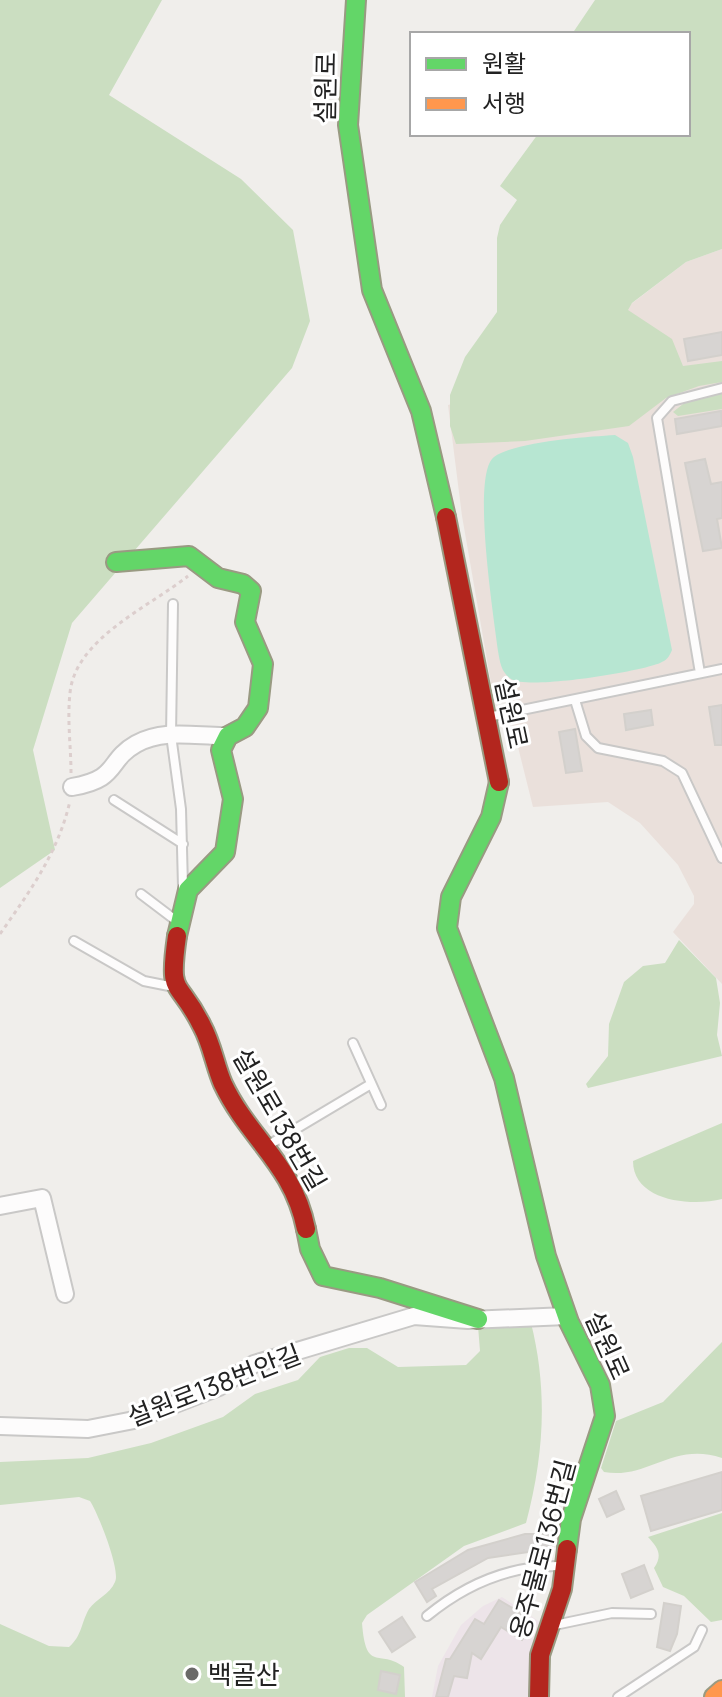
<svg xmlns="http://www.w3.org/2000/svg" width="722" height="1697" font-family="Manrope,'Noto Sans KR',sans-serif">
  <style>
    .industrial { fill: #ede4e9 }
    .military { fill: #eae0db }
    .forest { fill: #cbdec1 }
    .pitch { fill: #b7e6d2 }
    .building { fill: #d7d4d2; stroke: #d3d0cc; stroke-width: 2 }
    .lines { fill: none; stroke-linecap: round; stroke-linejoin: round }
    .lane-casing { stroke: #c9c8c7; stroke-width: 12 }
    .street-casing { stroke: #c9c8c7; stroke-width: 20 }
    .fast-casing { stroke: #999a82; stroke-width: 22 }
    .slow-casing { stroke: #999a82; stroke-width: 22 }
    .jam-casing { stroke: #999a82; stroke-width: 22 }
    .path { stroke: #dccecd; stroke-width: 3; stroke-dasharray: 4 4; stroke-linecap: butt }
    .lane { stroke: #fdfcfc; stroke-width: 8 }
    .street { stroke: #fdfcfc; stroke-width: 16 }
    .fast { stroke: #63d668; stroke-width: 18 }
    .slow { stroke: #ff974d; stroke-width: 18 }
    .jam { stroke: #b3261e; stroke-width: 18 }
    .poi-dot { fill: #6a6968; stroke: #fff; stroke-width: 3 }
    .labels { text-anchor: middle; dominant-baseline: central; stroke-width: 6; stroke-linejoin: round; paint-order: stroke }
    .street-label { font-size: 26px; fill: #222; stroke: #fff }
    .poi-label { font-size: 26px; fill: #222; stroke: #fff; text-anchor: start }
  </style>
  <rect width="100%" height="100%" fill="#f0eeeb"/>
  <path class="industrial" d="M502 1597 540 1622 529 1697H432L438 1666 461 1625 483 1606Z"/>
  <path class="military" d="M722 249V984L673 932 694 904V896L678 865 640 823 608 802 533 807 505 695 495 690 491 683 462 516 448 405 515 385 596 331 686 262Z"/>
  <path class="forest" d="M0 0H162L109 95 241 179 293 230 310 321 292 368 72 623 33 750 55 850 0 888Z
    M595 0H722V249L686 262 632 303 628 310 672 339 683 366 722 361V382L699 386 666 398 629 426 525 441 456 444 450 426V395L465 357 497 312V238L500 225 517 200 500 186 538 134H688V34H572Z
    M722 393V409L678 416 673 412 688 400Z
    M679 940 716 978 720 1003 717 1035 722 1056 588 1088 586 1084 608 1056 609 1024 624 982 643 966 665 963Z
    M722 1123V1199C691 1207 633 1201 633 1161Z
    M531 1323C548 1391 544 1455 526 1523L464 1546 367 1615 362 1623C366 1674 379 1648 404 1667L405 1697H0V1624L49 1646 69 1647C82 1636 81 1623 89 1609 96 1599 110 1594 115 1582 121 1571 98 1513 90 1501L79 1497 0 1505V1462L88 1458 151 1443 223 1417 255 1394 298 1380 320 1357 349 1348H367L398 1367 466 1365 480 1351 478 1326Z
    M722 1342V1458C673 1441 647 1480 604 1472L601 1468 616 1421 663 1402Z
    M722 1513V1620L711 1622 684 1596 663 1587 654 1568C663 1555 658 1548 648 1537Z"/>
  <path class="pitch" d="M615 435 628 443 633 457 672 650C669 657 667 660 660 663 639 672 528 690 511 679 501 672 500 662 498 651 494 618 471 474 494 457 517 441 587 437 615 435Z"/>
  <path class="building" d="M722 332V355L688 361 684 339Z
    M721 411 722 426 677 434 675 419Z
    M705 459 711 484 722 482V518L717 519 722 548 703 551 685 463Z
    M722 705V745H715L709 707Z
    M651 710 653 725 626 730 624 714Z
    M575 729 582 771 566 773 559 732Z
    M722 1472V1510L651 1531 641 1496Z
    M616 1491 624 1509 607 1517 599 1499Z
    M525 1534H552V1553L535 1551 488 1558 432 1589 436 1596 427 1602 415 1582 468 1550Z
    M644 1565 653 1589 631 1598 622 1574Z
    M499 1600 534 1621 522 1640 501 1627 481 1659 472 1653 467 1678 454 1676 448 1697H436L446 1659H450L475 1619 484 1624Z
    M664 1603 681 1606 677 1634 670 1651 657 1647Z
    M402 1617 415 1637 392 1652 379 1632Z
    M381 1671 400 1675 396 1694 378 1690Z"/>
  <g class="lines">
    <defs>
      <path id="lane" d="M173 604 171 735 181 809 183 887
        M700 673 657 418 672 401 722 388
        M575 700 586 736 598 748 663 761 682 773 722 858
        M488 717 722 669
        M114 800 183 844
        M141 894 174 919
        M74 941 144 981 169 986
        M353 1043 381 1105
        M267 1146 371 1084
        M427 1616C466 1584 510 1565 561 1566
        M555 1625 612 1613 651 1614
        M618 1697 694 1647 702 1630"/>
      <path id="street" d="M72 787C120 779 106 761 136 744 165 728 198 737 228 736
        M0 1206 42 1198 65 1294
        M0 1426 88 1429 134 1420 219 1387 254 1364 414 1316 468 1320 567 1316"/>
      <path id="fast" d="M356 0 348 125 372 290 421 411 446 517
        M116 562 189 556 218 578 243 584 251 591 245 622 263 664 258 708 245 727 228 736 221 750 233 799 225 852 188 890 177 936
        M499 782 491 817 451 897 447 928 504 1078 546 1256 569 1322 600 1385 605 1416 571 1519 567 1549
        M306 1229 310 1249 323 1276 380 1288 478 1319"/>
      <path id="slow" d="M714 1697 722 1690"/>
      <path id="jam" d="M446 517 499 782
        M177 936C168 999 178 977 202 1026 212 1044 215 1066 223 1084 249 1139 293 1164 306 1229
        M539 1697 540 1655 562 1589 567 1549"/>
    </defs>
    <use href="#lane" class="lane-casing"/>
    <use href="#street" class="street-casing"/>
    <use href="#fast" class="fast-casing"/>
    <use href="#slow" class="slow-casing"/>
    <use href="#jam" class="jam-casing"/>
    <path class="path" d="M71 773C71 747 67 720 70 693 75 639 149 607 188 576
      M0 934C30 891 58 853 70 801"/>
    <use href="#lane" class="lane"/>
    <use href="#street" class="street"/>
    <use href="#fast" class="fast"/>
    <use href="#slow" class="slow"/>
    <use href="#jam" class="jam"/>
  </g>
  <circle class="poi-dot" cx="192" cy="1674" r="8"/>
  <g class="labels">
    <g class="street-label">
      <text transform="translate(325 88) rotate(-89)">설원로</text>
      <text transform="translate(512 713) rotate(78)">설원로</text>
      <text transform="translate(280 1119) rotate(60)">설원로138번길</text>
      <text transform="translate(608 1345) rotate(66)">설원로</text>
      <text transform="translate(214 1385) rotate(-21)">설원로138번안길</text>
      <text transform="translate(542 1549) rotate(-75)">옹주물로136번길</text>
    </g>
    <g class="poi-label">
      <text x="208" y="1674">백골산</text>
    </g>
  </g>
  <rect x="410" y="32" width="280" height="104" fill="#ffffff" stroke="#a7a7a7" stroke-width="2"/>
  <rect x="426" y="58" width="40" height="12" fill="#63d668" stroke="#a7a7a7" stroke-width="2"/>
  <text x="482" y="72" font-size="24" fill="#222222">원활</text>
  <rect x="426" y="98" width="40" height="12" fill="#ff974d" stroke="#a7a7a7" stroke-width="2"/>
  <text x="482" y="112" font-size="24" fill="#222222">서행</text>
</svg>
